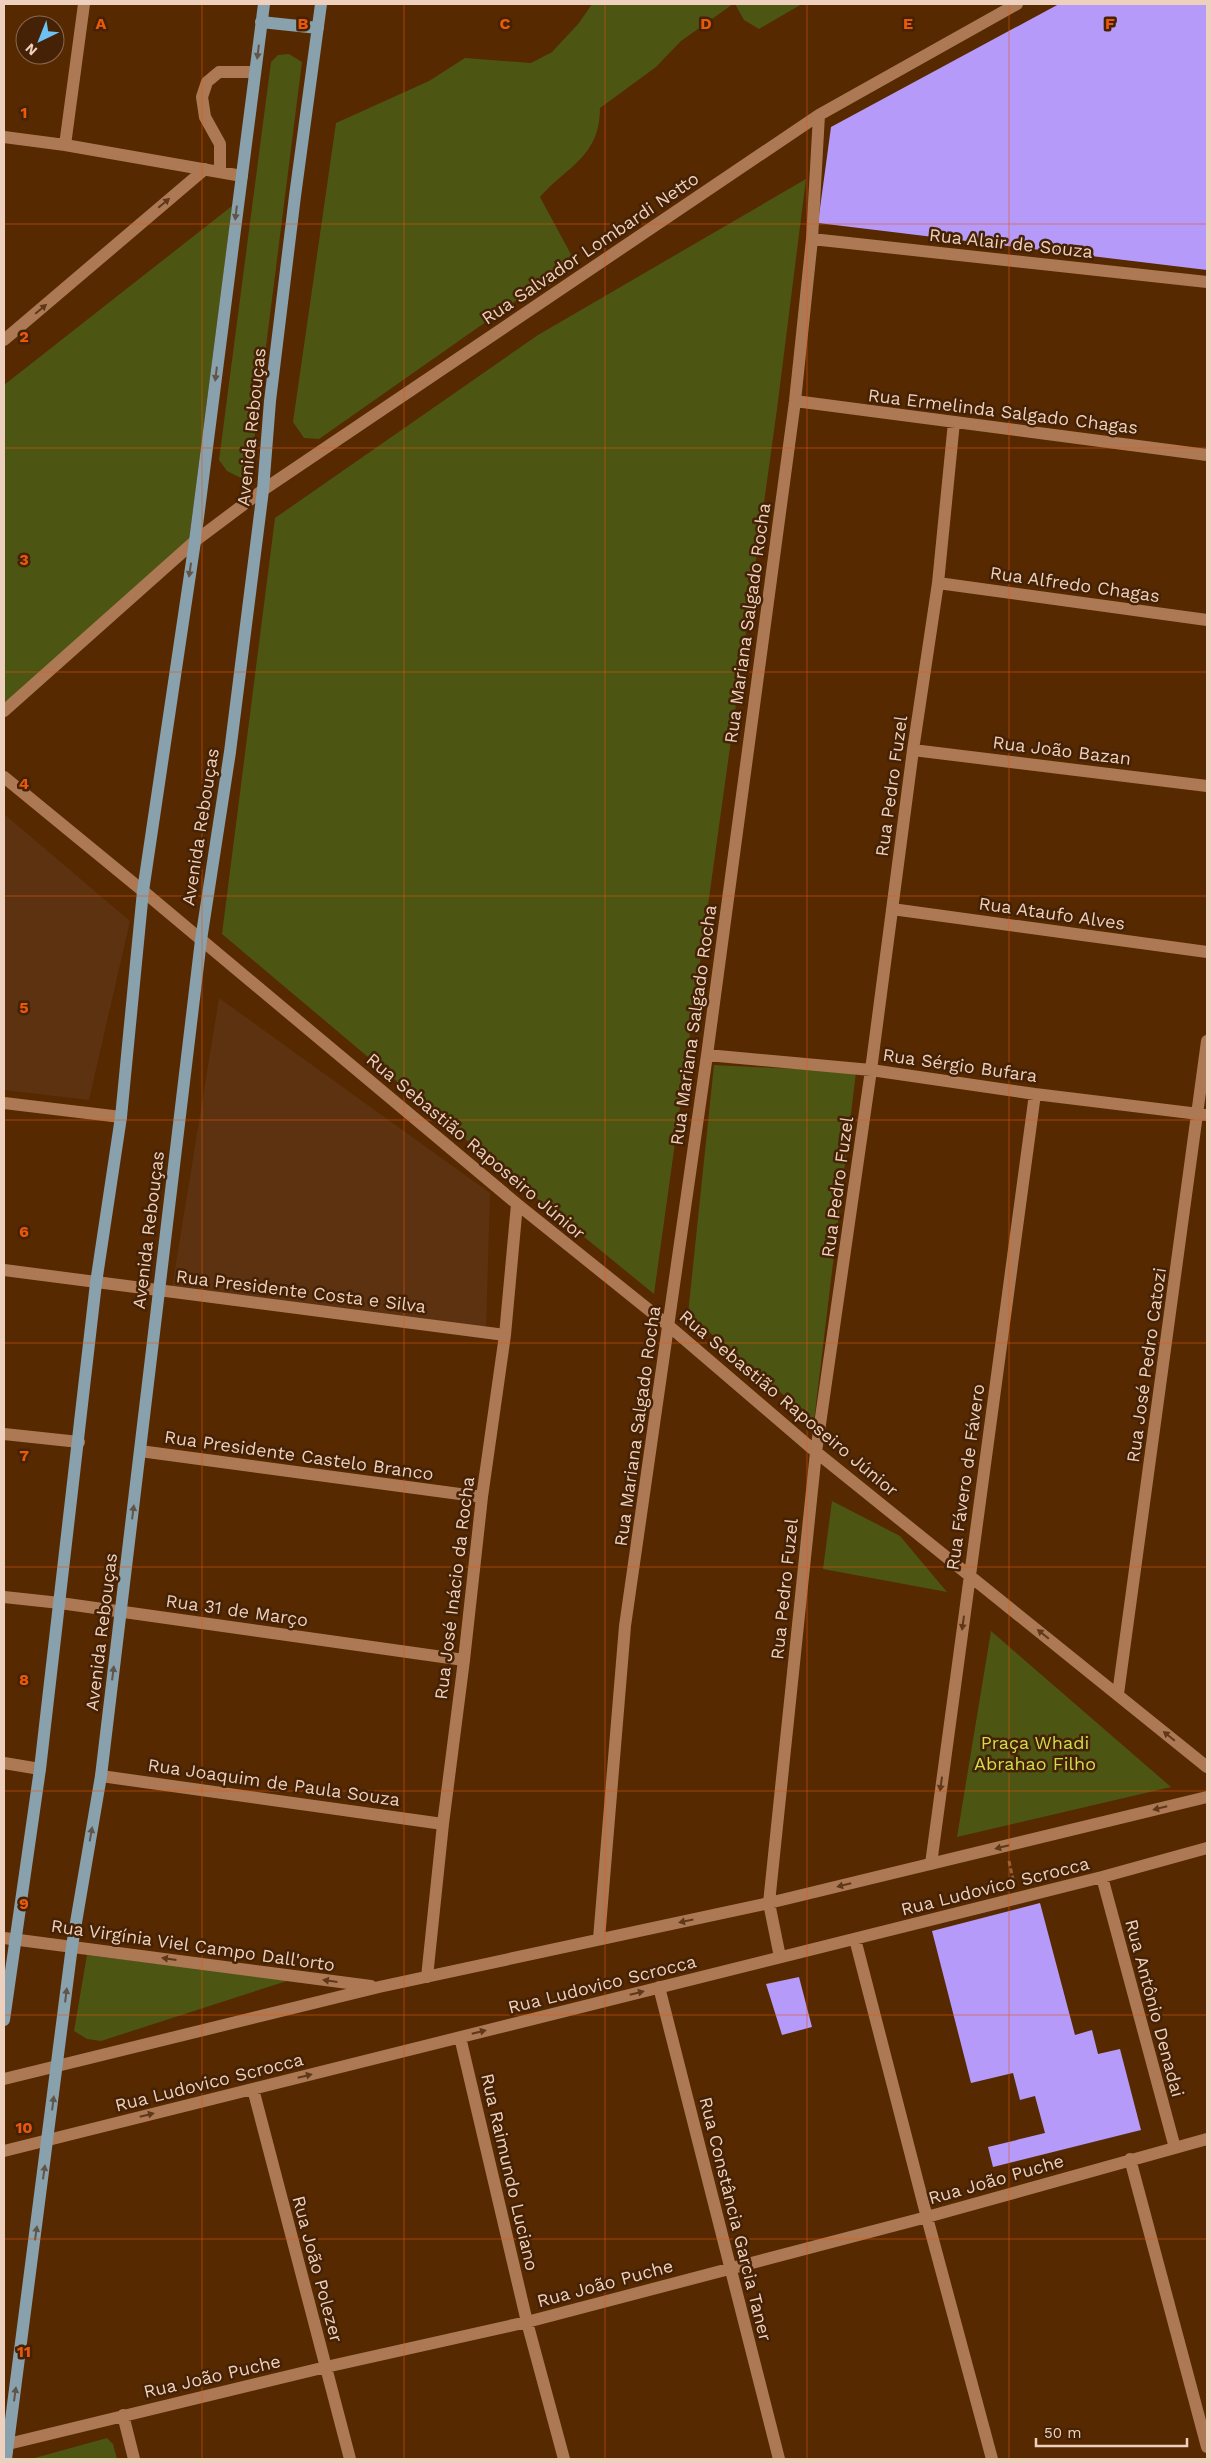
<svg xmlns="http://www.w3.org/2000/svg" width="1211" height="2463" font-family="'Work Sans',sans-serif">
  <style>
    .built { fill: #5c3211 }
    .green { fill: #4d5513 }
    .building { fill: #b59afa }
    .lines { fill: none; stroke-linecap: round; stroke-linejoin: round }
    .path { stroke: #8c6544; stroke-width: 3; stroke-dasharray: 5 2.5; stroke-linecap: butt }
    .minor { stroke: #ad7954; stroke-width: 12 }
    .major { stroke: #88a1ac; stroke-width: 12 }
    .oneway { fill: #605548 }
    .oneway2 { fill: #5f3819 }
    .grid { fill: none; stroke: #e8590c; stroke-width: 1; stroke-opacity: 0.55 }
    .labels { text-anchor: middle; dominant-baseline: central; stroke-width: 5; stroke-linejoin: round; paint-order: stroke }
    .street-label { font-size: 18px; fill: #edd0bd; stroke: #452205 }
    .park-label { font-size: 18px; fill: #cedf4d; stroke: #452205 }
    .grid-label { font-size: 16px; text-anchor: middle; font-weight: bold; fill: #e8590c; stroke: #452205; stroke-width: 5; stroke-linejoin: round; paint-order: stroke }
  </style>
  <rect width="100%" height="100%" fill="#562900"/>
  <path class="built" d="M4 814 130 921 89 1100 4 1090Z
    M219 998 490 1193 486 1330 172 1288Z"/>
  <path class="green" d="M592 4H733L681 41 656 67 600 108C600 157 567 166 540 197L574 260C567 265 565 273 559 278 551 287 538 291 527 293L319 439 304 438 293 422 336 123 429 81 465 58 531 63 552 52 579 23Z
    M735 4H802L759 29 744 20Z
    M289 54 302 62 251 465 243 479 227 471 219 460 271 62 278 55Z
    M806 179 777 409 654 1294 501 1169 222 934 275 518 538 335Z
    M232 206 187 556 4 712V385Z
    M714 1065 856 1072 814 1421 688 1314Z
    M832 1501 900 1536 947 1592 823 1569Z
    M991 1631 1171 1787 957 1837Z
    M87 1955 290 1980 101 2041 87 2039 74 2031Z
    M107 2438 113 2444 117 2459H31Z"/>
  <path class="building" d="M1059 4H1207V270L818 223 831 127Z
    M1040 1903 1075 2035 1092 2030 1098 2054 1120 2049 1141 2130 993 2167 988 2147 1045 2133 1035 2096 1020 2100 1013 2073 971 2083 932 1931Z
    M799 1977 812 2027 782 2035 766 1984Z"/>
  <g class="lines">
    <path class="path" d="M1009 1861 1014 1884"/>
    <path class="minor" d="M4 137 65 145 242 176
      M65 145 84 4
      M220 172V144L205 117 202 97 207 82 219 72H255
      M812 239 1207 282
      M4 340 205 169
      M795 401 1207 455
      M938 583 1207 620
      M4 711 195 541 263 490 819 115 1017 4
      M913 750 1207 786
      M4 777 143 891 517 1204 669 1326 816 1452 1207 1767
      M892 909 1207 952
      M707 1055 871 1070 1035 1094 1207 1115
      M4 1103 121 1117
      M4 1270 505 1335
      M4 1434 79 1442
      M140 1451 482 1497
      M4 1597 60 1603 464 1660
      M1118 1694 1207 1041
      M4 1763 40 1769
      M101 1776 443 1824
      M931 1864 1035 1094
      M1102 1877 1175 2148
      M4 1938 371 1986
      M599 1939 625 1626 707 1055 795 401 812 239 819 115
      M855 1939 925 2210 992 2459
      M780 1957 769 1903 816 1452 871 1070 913 750 938 583 954 422
      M427 1977 443 1824 464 1660 482 1497 505 1335 517 1204
      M659 1987 779 2459
      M460 2037 527 2322 564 2459
      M4 2079 379 1987 769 1903 1207 1797
      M253 2089 350 2459
      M4 2151 1102 1877 1207 1848
      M1130 2159 1207 2447
      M123 2415 134 2459
      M8 2444 326 2367 527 2322 927 2217 1207 2139"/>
    <path class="major" d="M261 22 318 28
      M4 2020 40 1769 96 1283 121 1117 143 891 195 541 264 4
      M6 2459 72 1946 101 1776 201 940 230 752 263 490 270 401 295 196 321 4"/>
  </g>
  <defs><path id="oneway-solid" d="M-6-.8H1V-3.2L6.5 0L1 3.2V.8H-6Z" transform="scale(1.25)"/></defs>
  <g class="oneway">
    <use href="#oneway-solid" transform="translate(258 52) rotate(97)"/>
    <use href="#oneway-solid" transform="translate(236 213) rotate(97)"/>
    <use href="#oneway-solid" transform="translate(216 374) rotate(97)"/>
    <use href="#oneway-solid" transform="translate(190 570) rotate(98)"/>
    <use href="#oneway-solid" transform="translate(133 1512) rotate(-83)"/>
    <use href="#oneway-solid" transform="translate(113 1673) rotate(-83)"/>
    <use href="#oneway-solid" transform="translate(91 1834) rotate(-80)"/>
    <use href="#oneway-solid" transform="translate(66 1995) rotate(-83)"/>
    <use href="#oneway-solid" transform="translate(53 2103) rotate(-83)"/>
    <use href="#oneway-solid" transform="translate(44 2172) rotate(-82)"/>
    <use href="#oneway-solid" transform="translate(36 2233) rotate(-82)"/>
    <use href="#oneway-solid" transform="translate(15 2394) rotate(-82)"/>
  </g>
  <g class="oneway2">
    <use href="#oneway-solid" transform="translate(164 203) rotate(-40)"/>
    <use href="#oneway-solid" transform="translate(41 309) rotate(-40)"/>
    <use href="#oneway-solid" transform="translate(963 1623) rotate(98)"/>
    <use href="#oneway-solid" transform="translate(1043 1634) rotate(-141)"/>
    <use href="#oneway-solid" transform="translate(1169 1736) rotate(-141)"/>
    <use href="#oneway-solid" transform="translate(941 1784) rotate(98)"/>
    <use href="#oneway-solid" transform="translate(1160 1808) rotate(166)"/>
    <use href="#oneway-solid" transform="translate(1002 1847) rotate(166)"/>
    <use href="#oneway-solid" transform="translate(844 1885) rotate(166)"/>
    <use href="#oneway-solid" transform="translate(686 1921) rotate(168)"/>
    <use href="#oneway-solid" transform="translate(169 1959) rotate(-172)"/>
    <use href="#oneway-solid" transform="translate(330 1981) rotate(-172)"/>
    <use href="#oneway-solid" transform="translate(637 1993) rotate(-14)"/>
    <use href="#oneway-solid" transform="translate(479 2032) rotate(-14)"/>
    <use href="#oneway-solid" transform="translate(305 2076) rotate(-14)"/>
    <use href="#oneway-solid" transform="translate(147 2115) rotate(-14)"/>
  </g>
  <path class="grid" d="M202 4V2459M404 4V2459M605 4V2459M807 4V2459M1009 4V2459M4 224H1207M4 448H1207M4 672H1207M4 896H1207M4 1120H1207M4 1343H1207M4 1567H1207M4 1791H1207M4 2015H1207M4 2239H1207"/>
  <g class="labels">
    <g class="street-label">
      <text transform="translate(1011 243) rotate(6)">Rua Alair de Souza</text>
      <text transform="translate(590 248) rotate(-34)">Rua Salvador Lombardi Netto</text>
      <text transform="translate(1003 411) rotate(7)">Rua Ermelinda Salgado Chagas</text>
      <text transform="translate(251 427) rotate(-84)">Avenida Rebouças</text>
      <text transform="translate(1075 584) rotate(8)">Rua Alfredo Chagas</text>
      <text transform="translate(747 623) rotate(-82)">Rua Mariana Salgado Rocha</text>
      <text transform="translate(1062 750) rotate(7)">Rua João Bazan</text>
      <text transform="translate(891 786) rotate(-82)">Rua Pedro Fuzel</text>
      <text transform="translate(200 827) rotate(-81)">Avenida Rebouças</text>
      <text transform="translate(1052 913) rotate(8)">Rua Ataufo Alves</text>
      <text transform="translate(693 1025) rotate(-82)">Rua Mariana Salgado Rocha</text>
      <text transform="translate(960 1065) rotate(8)">Rua Sérgio Bufara</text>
      <text transform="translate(476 1146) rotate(40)">Rua Sebastião Raposeiro Júnior</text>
      <text transform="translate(837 1187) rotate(-82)">Rua Pedro Fuzel</text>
      <text transform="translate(148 1230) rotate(-83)">Avenida Rebouças</text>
      <text transform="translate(301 1291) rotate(7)">Rua Presidente Costa e Silva</text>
      <text transform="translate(1146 1365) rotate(-82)">Rua José Pedro Catozi</text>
      <text transform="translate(789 1403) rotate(40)">Rua Sebastião Raposeiro Júnior</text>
      <text transform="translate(637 1426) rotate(-82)">Rua Mariana Salgado Rocha</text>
      <text transform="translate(299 1455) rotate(8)">Rua Presidente Castelo Branco</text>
      <text transform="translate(965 1477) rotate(-82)">Rua Fávero de Fávero</text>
      <text transform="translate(454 1588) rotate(-83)">Rua José Inácio da Rocha</text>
      <text transform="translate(784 1589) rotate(-84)">Rua Pedro Fuzel</text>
      <text transform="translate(237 1610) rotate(8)">Rua 31 de Março</text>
      <text transform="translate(101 1632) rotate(-83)">Avenida Rebouças</text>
      <text transform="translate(274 1782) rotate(8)">Rua Joaquim de Paula Souza</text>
      <text transform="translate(995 1886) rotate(-14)">Rua Ludovico Scrocca</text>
      <text transform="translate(193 1945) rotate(8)">Rua Virgínia Viel Campo Dall'orto</text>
      <text transform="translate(602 1984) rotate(-14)">Rua Ludovico Scrocca</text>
      <text transform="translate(1155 2008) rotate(75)">Rua Antônio Denadai</text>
      <text transform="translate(209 2082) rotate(-14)">Rua Ludovico Scrocca</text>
      <text transform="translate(510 2172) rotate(77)">Rua Raimundo Luciano</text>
      <text transform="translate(996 2179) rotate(-16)">Rua João Puche</text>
      <text transform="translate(736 2219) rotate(76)">Rua Constância Garcia Taner</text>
      <text transform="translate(318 2269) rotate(75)">Rua João Polezer</text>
      <text transform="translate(605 2283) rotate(-15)">Rua João Puche</text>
      <text transform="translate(212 2376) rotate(-13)">Rua João Puche</text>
    </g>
    <g class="park-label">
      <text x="1035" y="1742">Praça Whadi<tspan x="1035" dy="21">Abrahao Filho</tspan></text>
    </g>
  </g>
  <g class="grid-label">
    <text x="101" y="29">A</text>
    <text x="303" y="29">B</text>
    <text x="505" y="29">C</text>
    <text x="706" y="29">D</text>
    <text x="908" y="29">E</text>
    <text x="1110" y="29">F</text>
    <text x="24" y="118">1</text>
    <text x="24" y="342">2</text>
    <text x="24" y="565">3</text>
    <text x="24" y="789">4</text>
    <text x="24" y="1013">5</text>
    <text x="24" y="1237">6</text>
    <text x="24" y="1461">7</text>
    <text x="24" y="1685">8</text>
    <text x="24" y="1909">9</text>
    <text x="24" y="2133">10</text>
    <text x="24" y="2357">11</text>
  </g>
  <rect width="1211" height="2463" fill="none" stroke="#edd0bd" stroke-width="10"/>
  <g transform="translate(40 40) rotate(223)"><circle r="24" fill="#452205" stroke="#88684f"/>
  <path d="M0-4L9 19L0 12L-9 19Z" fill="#6dc2f3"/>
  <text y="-8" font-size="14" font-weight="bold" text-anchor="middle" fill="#edd0bd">N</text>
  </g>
  <path d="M1036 2438v8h151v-8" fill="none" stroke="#edd0bd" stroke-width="2.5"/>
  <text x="1044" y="2438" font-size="15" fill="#edd0bd" stroke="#452205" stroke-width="4" paint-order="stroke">50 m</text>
</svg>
